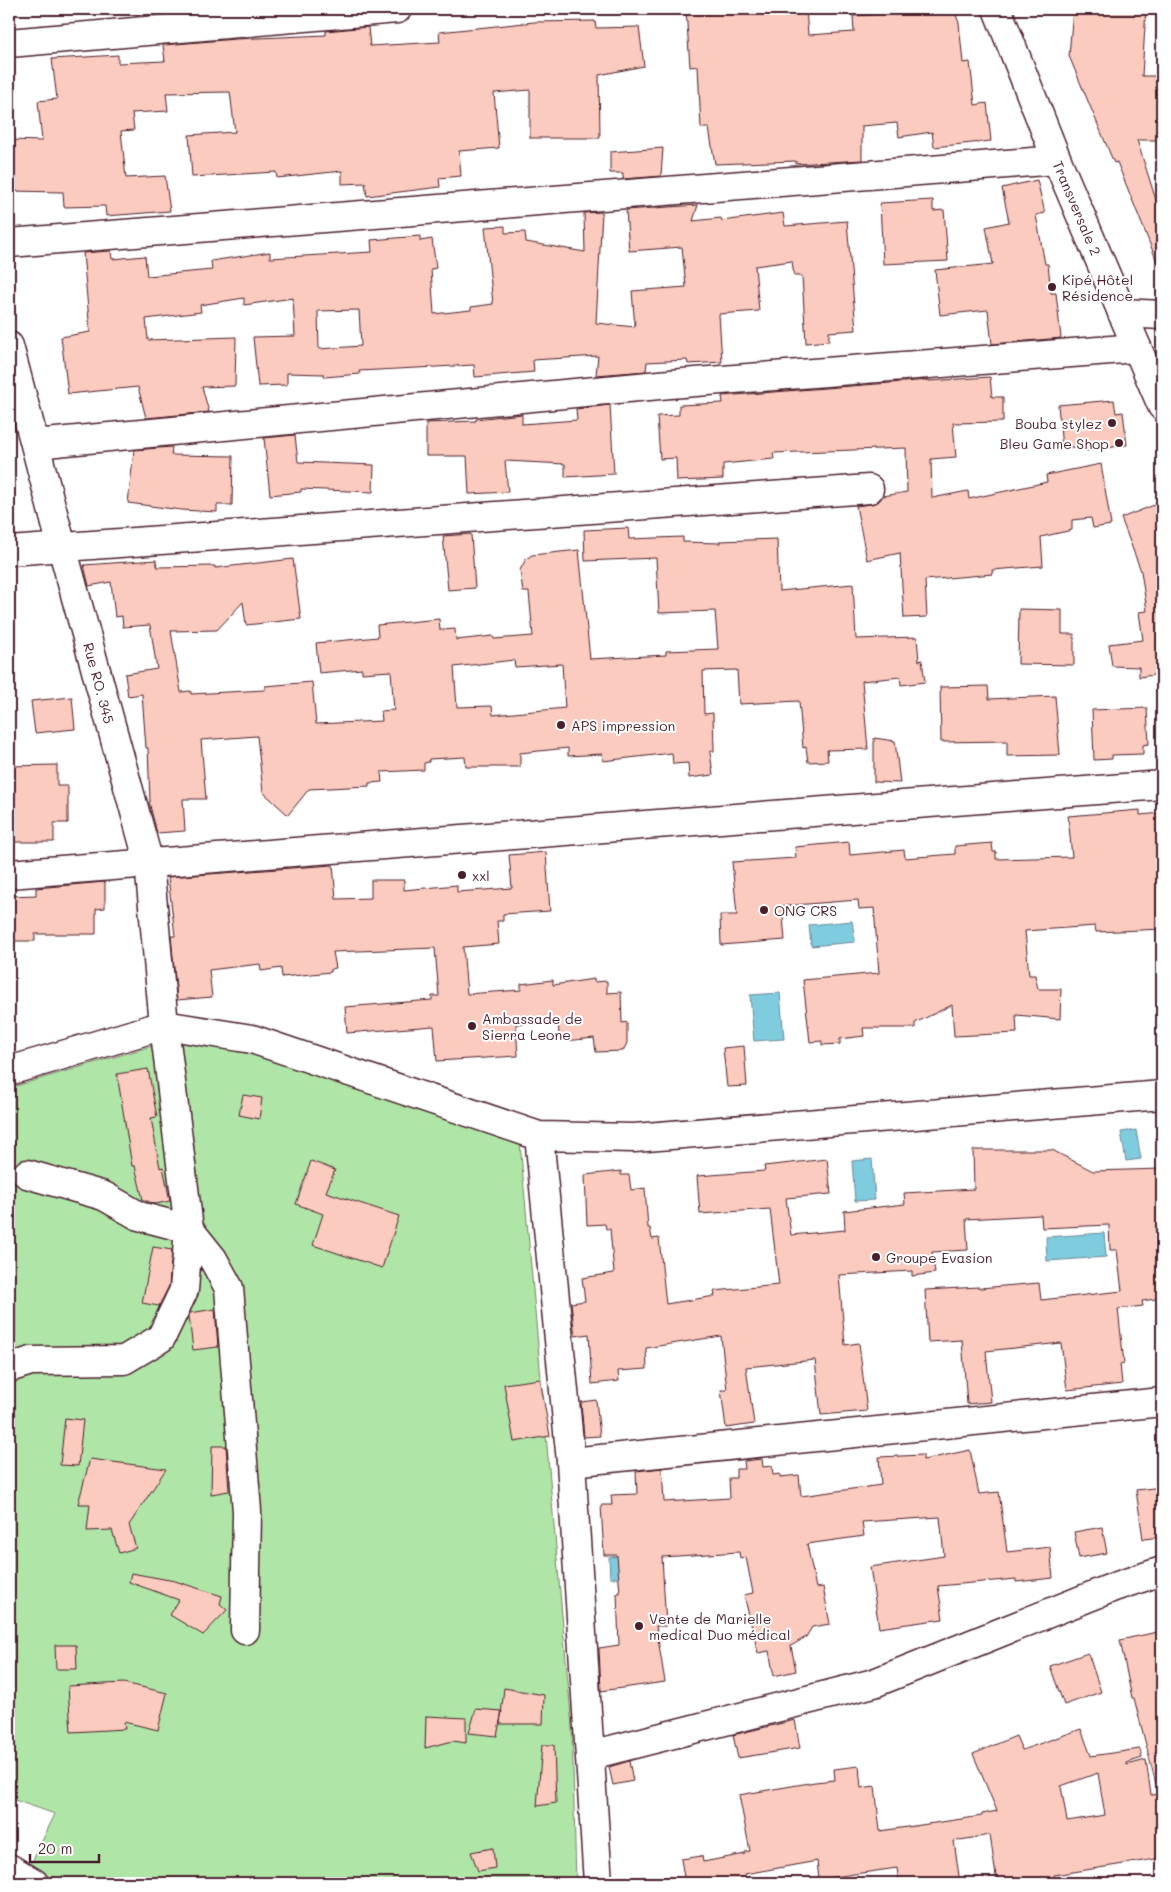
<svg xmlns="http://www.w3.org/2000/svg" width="1171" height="1892" font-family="Mali,sans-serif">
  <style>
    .green { fill: #afe5a7; stroke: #7c8269 }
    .water { fill: #80ccdf; stroke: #6a8797 }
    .building { fill: #facbbe; stroke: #4a1f2b; fill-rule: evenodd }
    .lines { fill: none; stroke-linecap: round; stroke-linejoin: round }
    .minor-casing { stroke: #4a1f2b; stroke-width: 31 }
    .major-casing { stroke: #4a1f2b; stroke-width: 31 }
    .minor { stroke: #fff; stroke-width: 28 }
    .major { stroke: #fff; stroke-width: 28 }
    .poi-dot { fill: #4a1f2b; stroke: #fff; stroke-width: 2 }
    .labels { text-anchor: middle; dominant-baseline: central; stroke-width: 4; stroke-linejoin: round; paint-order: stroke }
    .street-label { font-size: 14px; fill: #4a1f2b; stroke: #fff }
    .poi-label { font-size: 14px; fill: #4a1f2b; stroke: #fff; text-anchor: start }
  </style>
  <rect width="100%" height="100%" fill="#fff"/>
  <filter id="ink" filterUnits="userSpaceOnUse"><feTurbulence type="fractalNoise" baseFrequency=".02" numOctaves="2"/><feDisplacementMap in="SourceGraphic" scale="10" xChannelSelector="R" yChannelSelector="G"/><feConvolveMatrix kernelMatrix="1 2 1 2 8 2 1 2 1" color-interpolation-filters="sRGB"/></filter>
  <g filter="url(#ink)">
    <path class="green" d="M172 1040 250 1053 520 1143 572 1727 576 1883H22L55 1814 9 1798V1088Z"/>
    <path class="water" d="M852 921 855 942 811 946 809 925Z
      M780 993 784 1039 754 1041 750 995Z
      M1136 1130 1141 1159 1126 1161 1121 1132Z
      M872 1159 875 1200 855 1201 852 1161Z
      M1104 1233 1106 1257 1047 1261 1046 1237Z
      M650 1554 651 1576 610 1578 609 1557Z"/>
    <path class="building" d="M174 9H221L174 13Z
      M686 9H806L808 35 854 32 853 16 900 13V9H954L959 23 963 63 970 62 975 105 987 103 991 141 934 147 932 132 899 137 897 123 862 126V160L796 164V161L715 164 709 128H701L698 66 690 67Z
      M1073 9H1146L1142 76H1162V140H1137L1162 219V274L1117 162 1114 163 1069 56Z
      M595 21 596 28 639 27 644 66 599 75 600 138H530V90L494 93 499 148 459 151 461 176 439 178 440 187 367 196 365 183 342 184V171L277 178 276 172 192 177 189 135 235 132 230 92 166 93 168 111 132 113 134 130 121 131 126 178 165 176 170 211 106 216 105 206 64 207 63 192 9 191V140L42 141 38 101 57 99 52 59 118 55V63L165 61 163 45 236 39 326 35V31L368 27 370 46 440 42 439 32 534 22Z
      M663 148 661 176 623 179V173H610V152Z
      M1037 180 1045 213 1036 215 1045 264H1048L1051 293H1056L1061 338 992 344 988 310 940 315 935 270 993 264 986 227 1009 222 1002 188Z
      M933 200V211L944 210 948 261 883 264 880 203Z
      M698 205 693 221 721 218 722 221 783 213 785 226 847 221 856 330 829 332V341L806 343 802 276H794L792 261 755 266 759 311 719 314 722 362 688 364 687 360 647 362 646 371 596 375 598 356 533 360 534 372 475 377 474 365 359 371 360 374 325 377 324 374 287 373V385L258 386 253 337 295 336 293 298 244 305V298L200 305 201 312 146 319 148 340 236 337 235 386 202 387 209 412 146 418 138 387 68 394 61 337 90 332 83 253 111 251 112 259 145 256 147 276 212 270 211 261 270 252V258L372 252 371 240 420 236V241L432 239 436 268 431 269 434 314 471 310V307L493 304 485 227 505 226V233L525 232 526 242 585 252 584 213 602 212 596 323 635 327 632 291 686 287 682 247 629 251 626 210ZM359 310 361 346 319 349 318 311Z
      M990 377 992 397H1003V422L953 423 956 457 931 459 932 498 968 491 969 499 1047 482 1046 475 1101 464 1111 525 1093 528 1091 518 1072 520V530L1041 537 1043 566 992 570 993 574 925 580 927 617 904 618 900 553 867 560 856 506 871 504 878 502 883 496 907 492 906 448 773 453 774 459 723 464V479L677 481 676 458 660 459 657 416 679 415V405L723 403 722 396 929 380V381Z
      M1114 400 1116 413 1123 412 1127 445 1086 451 1085 446 1062 448 1058 405Z
      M610 405 614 474 565 477V464L505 461 508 492 469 494 467 456H426V423L476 421V419L522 414V424L577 420 576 409Z
      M295 435 298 462 374 465 373 492 301 489V492L270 495 264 438Z
      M172 447 171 455 233 456 232 505H217V512L181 510 128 503 134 450Z
      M1162 502V674L1139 677V667L1112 666 1109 644 1143 640 1139 612 1147 611 1141 571 1121 518Z
      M628 528 629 539 683 537V542L720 543V541L777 539 779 591 853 584 856 639 917 637 919 661 922 660 925 682 901 685 900 677 862 681 868 749 827 750 828 761 808 762 806 747 803 748 799 701 739 704 737 670 703 671 704 714 713 713 714 751H710L713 775 689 778 688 763 673 764 672 753 603 761 602 754 568 756V748L520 753V767H466L465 757 429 759V762L424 763V770L381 772 382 782 369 783V786L309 789 288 815 263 792 257 736 201 740 206 799H183L185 831 157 833 149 802H150L148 748H146L142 694 128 696 125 674 157 669 150 625 123 627 122 616 115 617 111 582 89 586 84 565 156 560 157 567 215 566V568L293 559 301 619 246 625 243 602 217 630 171 631 181 692 191 691V694L265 690V686L312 682 316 724 382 721 381 711 394 710 391 671 362 673V669L319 673 316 643 378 637 377 625 439 619 440 630 455 629 456 640 493 636 494 639 533 636 529 592H523L520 570 526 559 532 555 579 550 590 659 666 655V651L718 649 715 611 659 613 656 558 585 561 584 530ZM514 660 515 667 562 664 565 708 493 715 492 706 457 707 454 667Z
      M471 534 475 588 448 590 443 536Z
      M1019 609 1062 610V634H1074V665L1018 664Z
      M988 686 989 699 1055 696 1060 755 1007 756V741L941 742 940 687Z
      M72 697 75 729 35 733 31 701Z
      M1147 708 1149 744 1143 745V754L1112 755V759L1094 760 1092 710Z
      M874 738 895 741 900 783 874 782Z
      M57 765V786H68V823H54V842H9V766Z
      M1140 810V815L1162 813V929L1096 932 1095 926 1025 931 1029 975H1035L1038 989H1061L1060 1019 1016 1015 1017 1033 954 1036 952 1005 915 1023V1028H863L864 1036 840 1039V1044L822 1045V1041L810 1042 803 980 879 973 874 908 859 909 858 900 782 906 785 940 721 945 720 915H737L732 862 796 858 795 847 849 842 850 855 904 850 905 858 955 854V846L992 843 993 852H996V859L1072 857 1068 816Z
      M546 852 550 911 503 914V921H497L499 944 463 947 467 994 521 990V984L553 980V985L594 979V982L607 981V993L621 992 622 1023 627 1022V1043L623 1051 596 1052 594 1038 565 1041 559 1034 558 1021 516 1024 518 1056 437 1061 434 1026 347 1033 345 1007 432 1000V996H439L435 948 333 952 336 968 331 969V972L282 977 281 968 261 971 260 964 209 970 212 997 177 1000 171 936H175L168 877 333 865 336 899 371 898V880H404V890L457 885V892L512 888 509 855Z
      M105 882V908L96 909V934H35V941H9V896L36 895V888Z
      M744 1046 747 1086 727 1087 723 1048Z
      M148 1069 157 1117 151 1118 160 1168 163 1167 170 1201 156 1204 143 1200 135 1166H132L117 1074Z
      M243 1095 262 1098 259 1119 239 1115Z
      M973 1150H1052L1093 1171 1162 1169V1298L1142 1301 1143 1306 1118 1309 1124 1363 1120 1364 1122 1384 1067 1390 1061 1343 986 1351 991 1402 967 1404 962 1340 928 1342 925 1290 979 1287 980 1288 1039 1283 1041 1300 1122 1291 1117 1250H1110L1109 1225 1042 1228 1041 1215 966 1219 968 1250 932 1252 935 1273 912 1276V1271L839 1275 845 1345 859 1343 867 1411 821 1415 815 1360 746 1367 754 1424 726 1428 721 1390H727L721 1336 646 1348 647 1369 618 1371 619 1381 592 1384 589 1334 575 1336 571 1303 585 1301 582 1278 614 1273 610 1229H606L605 1224 587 1225 585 1175 621 1171V1175H629L631 1190 645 1188 648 1228H650L652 1239 659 1238 666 1304 715 1296 714 1291 779 1285 770 1209 700 1214 697 1176 765 1171 764 1166 827 1159 831 1194 786 1198 791 1235 845 1230 844 1211 905 1204 904 1193 974 1189Z
      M311 1161 335 1170 326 1192 399 1216 382 1268 313 1245 323 1214 296 1204Z
      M153 1247 172 1250 169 1286 159 1306 142 1303Z
      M215 1309 218 1347 193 1350 189 1316 190 1313Z
      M540 1379 550 1436 514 1442 504 1384Z
      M596 1400 600 1436 584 1437 581 1402Z
      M65 1418 83 1420 78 1466 60 1465Z
      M212 1446H226L229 1491 211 1494Z
      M970 1450 979 1494 999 1492 1007 1552 1050 1547 1053 1578 1016 1582V1579L938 1586 943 1619 879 1628 870 1567 944 1556 940 1517 862 1522 864 1536 807 1544 816 1588 823 1587 830 1624 812 1627 806 1637 791 1646 796 1671 774 1676 769 1651 758 1653 744 1595 753 1593 746 1557 740 1558 739 1552 662 1557 666 1626H656L665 1682 601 1691 599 1648 619 1645 617 1593H620L617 1555H604L601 1505H612L611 1495 637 1494 636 1471 662 1468 664 1502 730 1498 729 1478H736V1469H745L744 1461 762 1459 763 1467 772 1466 773 1475 780 1474V1477L799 1475 801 1496 881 1485 879 1457 923 1455V1460Z
      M90 1459 166 1469 129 1525 136 1548 119 1553 112 1530 87 1531 90 1504H78Z
      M1162 1487V1537L1143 1539 1136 1490Z
      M1102 1527 1107 1553 1079 1558 1074 1532Z
      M131 1573 175 1581 222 1596 220 1604 227 1610 203 1635 170 1615 179 1600 129 1582Z
      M1162 1631V1783L1156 1784 1134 1698H1132L1120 1640Z
      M55 1645H76L77 1669H56Z
      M1088 1653 1101 1692 1064 1705 1050 1666Z
      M124 1683 167 1693 158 1730 124 1722 125 1729 71 1732 68 1686Z
      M504 1688 544 1695 543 1724H500Z
      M476 1709 502 1711 497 1736 469 1733Z
      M426 1716 466 1718V1743L453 1741 425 1748Z
      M795 1720 800 1748 738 1758 733 1735Z
      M1081 1729 1091 1756 1140 1749 1142 1758 1127 1763V1765L1146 1760 1151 1795 1162 1794V1858L1054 1875 1056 1883H997L990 1835 954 1841 960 1883H899L897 1868 819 1879 817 1861 745 1874 746 1883H685L681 1859 702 1856 703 1862 745 1854V1852L750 1851 739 1795 815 1782 835 1780 834 1769 859 1766 861 1788 875 1786 880 1831 982 1816V1814L997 1811 973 1754 1016 1736 1022 1750ZM1098 1773 1105 1815 1067 1821 1061 1786Z
      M542 1745H554L556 1803 537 1806Z
      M629 1761 633 1781 613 1785 609 1767Z
      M493 1848 495 1868 478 1871 471 1852Z"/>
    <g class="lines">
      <defs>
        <path id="minor" d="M9 43 397 9
          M9 243 1057 160
          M1122 313 1162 315
          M9 346 62 547 149 863 164 1025 189 1229 184 1290 161 1338 124 1360 31 1361 9 1368
          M35 444 670 384 1137 348
          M9 551 869 489
          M9 874 1162 785
          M9 1071 164 1025 252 1039 539 1136 634 1138 1162 1095
          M539 1136 571 1462 598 1883
          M27 1174 104 1196 139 1216 189 1229 213 1259 229 1288 247 1511 245 1630
          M571 1462 1162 1402
          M591 1755 874 1683 1114 1587 1162 1571
          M9 1868 34 1883"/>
        <path id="major" d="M997 9 1057 160 1162 406"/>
      </defs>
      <use href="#minor" class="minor-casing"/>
      <use href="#major" class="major-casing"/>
      <use href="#minor" class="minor"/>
      <use href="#major" class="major"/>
    </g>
  </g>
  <g class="poi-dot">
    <circle cx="1052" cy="287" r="5"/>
    <circle cx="1112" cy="423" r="5"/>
    <circle cx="1119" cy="443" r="5"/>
    <circle cx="561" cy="725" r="5"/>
    <circle cx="462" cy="875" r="5"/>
    <circle cx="764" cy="910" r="5"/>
    <circle cx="472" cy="1026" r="5"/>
    <circle cx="876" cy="1257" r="5"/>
    <circle cx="639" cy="1626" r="5"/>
  </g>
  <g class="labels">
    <g class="street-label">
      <text transform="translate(1077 208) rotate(67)">Transversale 2</text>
      <text transform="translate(99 683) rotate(75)">Rue RO. 345</text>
    </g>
    <g class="poi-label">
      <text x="1062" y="279">Kipé Hôtel<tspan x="1062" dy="16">Résidence</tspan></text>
      <text x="1102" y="423" text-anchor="end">Bouba stylez</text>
      <text x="1109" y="443" text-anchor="end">Bleu Game Shop</text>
      <text x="571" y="725">APS impression</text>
      <text x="472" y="875">xxl</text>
      <text x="774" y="910">ONG CRS</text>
      <text x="482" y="1018">Ambassade de<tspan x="482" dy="16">Sierra Leone</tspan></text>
      <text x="886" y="1257">Groupe Evasion</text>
      <text x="649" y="1618">Vente de Marielle<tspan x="649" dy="16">medical Duo médical</tspan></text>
    </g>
  </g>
  <rect width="1171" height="1892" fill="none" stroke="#fff" stroke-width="30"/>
  <rect x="15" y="15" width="1141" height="1862" fill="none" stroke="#4a1f2b" stroke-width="2" filter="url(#ink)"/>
  <path d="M30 1854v8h69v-8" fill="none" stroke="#4a1f2b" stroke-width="2.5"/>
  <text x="38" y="1854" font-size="15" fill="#4a1f2b" stroke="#ffffff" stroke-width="4" paint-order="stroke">20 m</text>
</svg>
